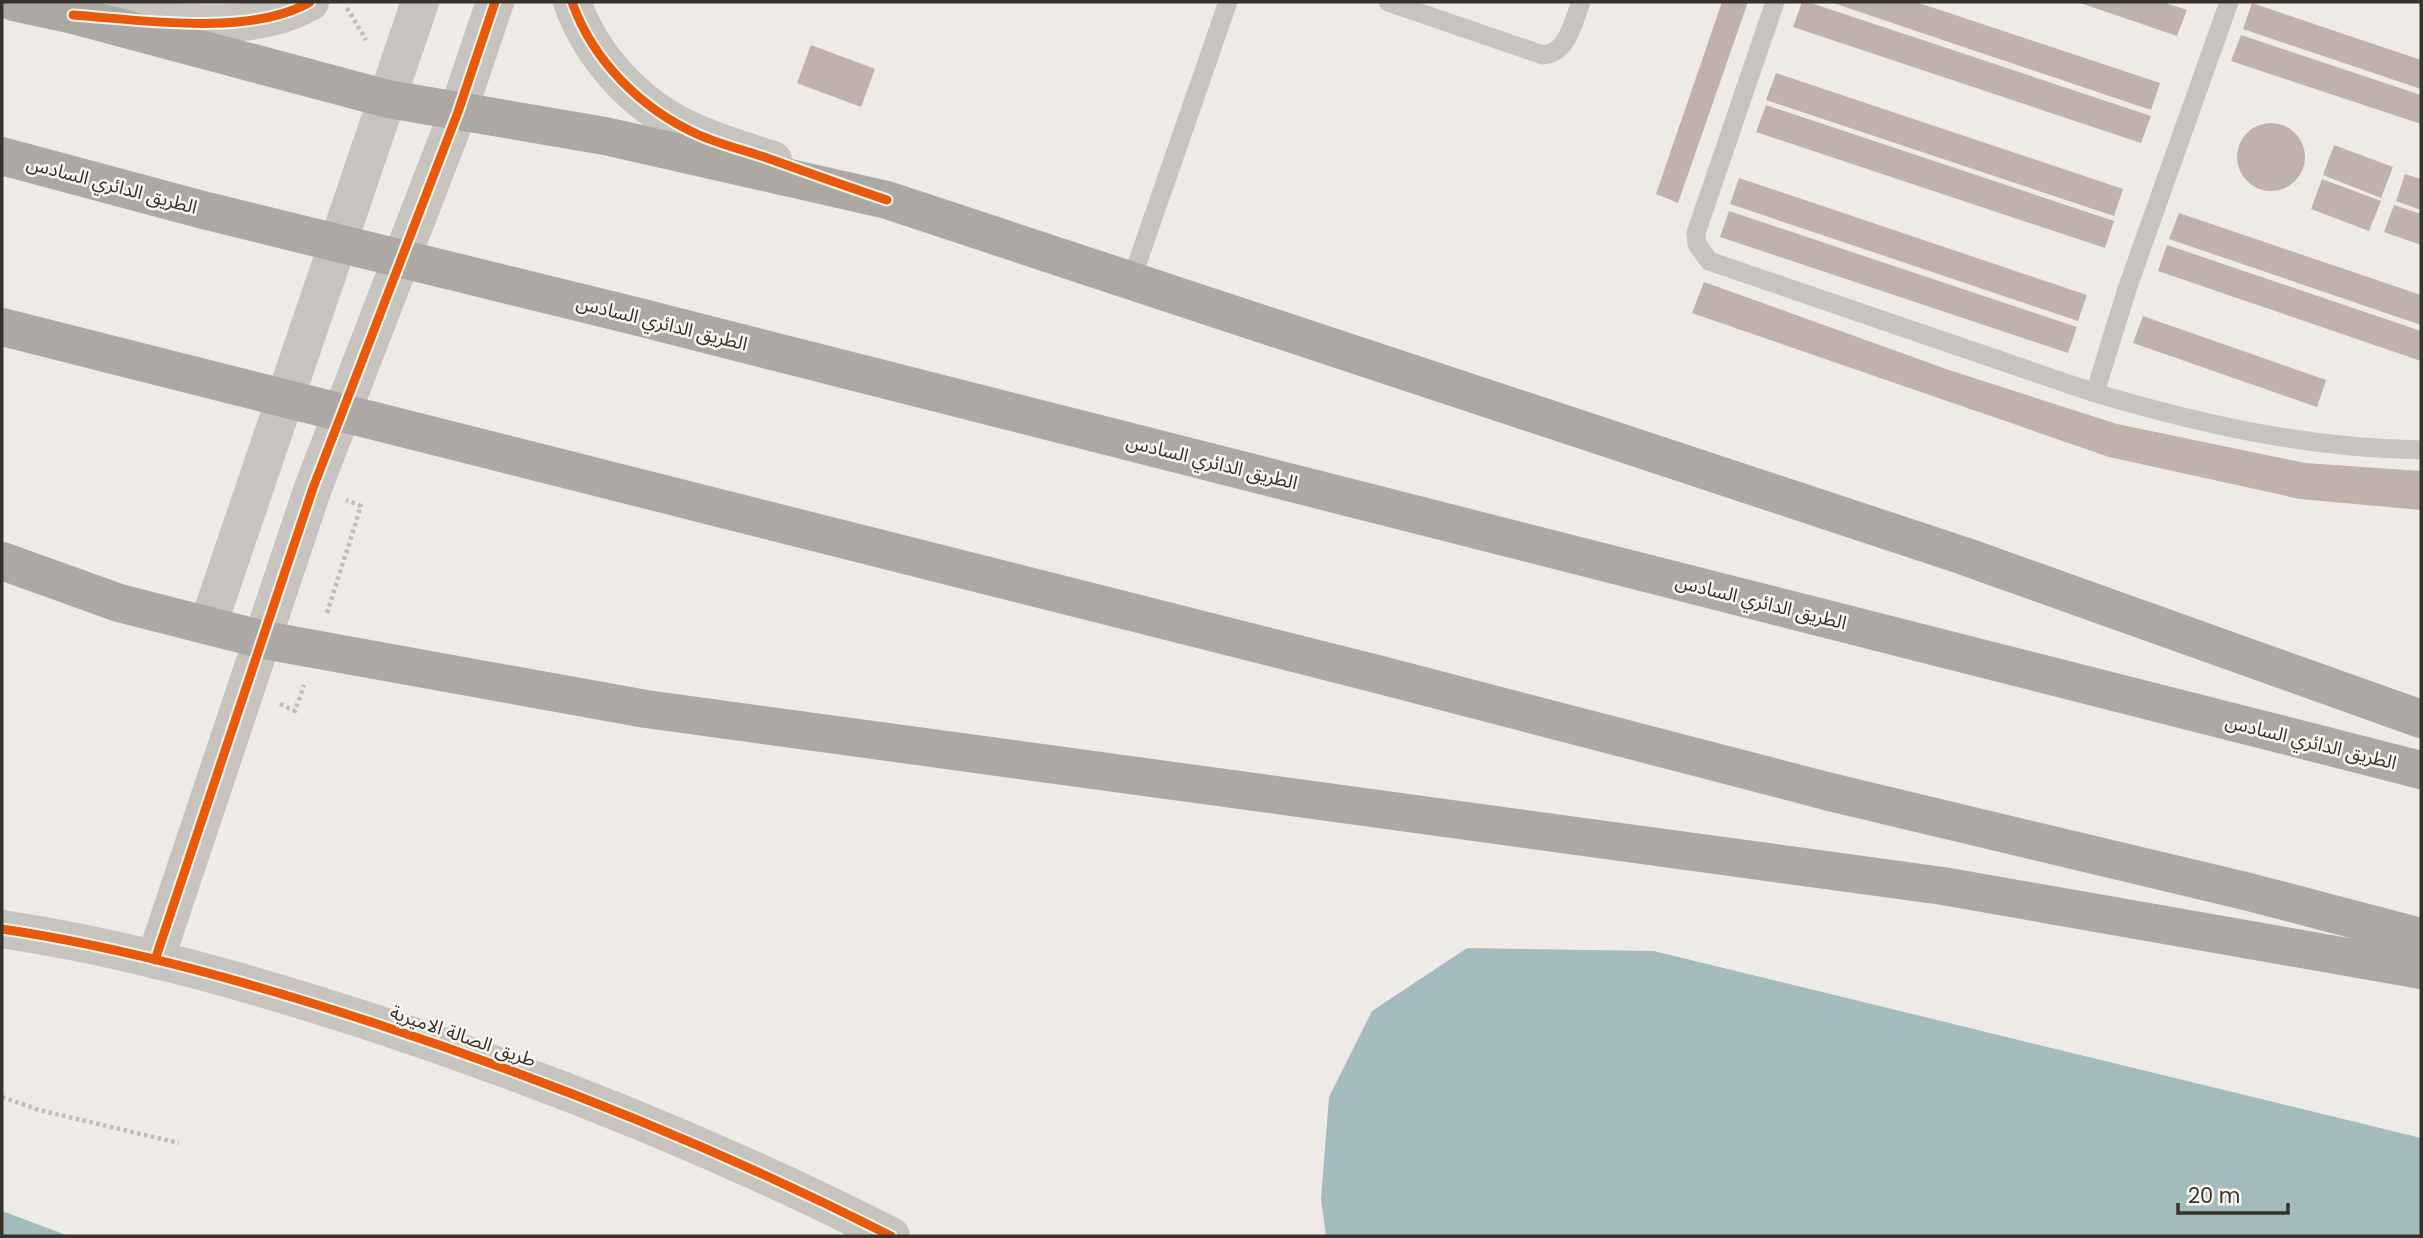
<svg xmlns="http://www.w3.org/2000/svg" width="2423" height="1238" font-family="Poppins,'Noto Sans Arabic',sans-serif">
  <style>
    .water { fill: #a4bbbd }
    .building { fill: #bfb2aa }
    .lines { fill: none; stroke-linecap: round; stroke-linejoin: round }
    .path { stroke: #c0bcb7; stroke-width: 4.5; stroke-dasharray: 3.5 3.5; stroke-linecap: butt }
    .service { stroke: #c7c3be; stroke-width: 19 }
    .tertiary { stroke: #c7c3be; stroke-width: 38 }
    .trunk { stroke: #aca9a4; stroke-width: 38 }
    .cycleway-casing { stroke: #f9f5ef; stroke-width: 13 }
    .cycleway { stroke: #e8590c; stroke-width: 9 }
    .labels { text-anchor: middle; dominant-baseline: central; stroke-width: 5; stroke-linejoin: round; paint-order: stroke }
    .street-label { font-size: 19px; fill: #38322d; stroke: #f9f5ef }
  </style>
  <rect width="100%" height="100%" fill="#eeebe6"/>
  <path class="water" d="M1467 948 1654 951 2421 1138V1236H1326L1321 1199 1329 1097 1372 1011Z
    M2 1211 69 1236H2Z"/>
  <path class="building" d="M1722 2H1748L1678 203 1656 194Z
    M1802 2H1808L2151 116 2141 143 1793 27Z
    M1830 2H1916L2160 83 2151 110Z
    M2077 2H2163L2187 10 2177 36Z
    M2252 3 2421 60V89L2243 29Z
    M2241 35 2421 95V124L2231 61Z
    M811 45 875 69 861 107 797 83Z
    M1776 73 2123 189 2114 216 1766 100Z
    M1766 105 2114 221 2105 248 1756 132Z
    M2237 157a34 34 0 1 1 68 0a34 34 0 1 1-68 0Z
    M2334 145 2393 167 2381 198 2323 175Z
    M2405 174 2421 179V210L2396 201Z
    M1739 178 2087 295 2078 321 1730 204Z
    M2322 179 2381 201 2369 231 2311 209Z
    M2394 205 2421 214V245L2384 232Z
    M1729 211 2077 327 2068 353 1720 237Z
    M2179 213 2421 295V325L2169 239Z
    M2167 245 2421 331V361L2158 271Z
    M1704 282 1949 370 2117 424 2305 463 2421 471V510L2300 499 2109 457 1692 313Z
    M2143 316 2326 380 2317 407 2133 343Z"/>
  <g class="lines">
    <path class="path" d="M347 8 366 40
      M327 613 361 506 346 500
      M280 704 295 711 304 685
      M2 1097 39 1110 179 1143"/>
    <path class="service" d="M1388 2 1543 55C1568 53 1573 22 1581 2
      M1775 2 1696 233 1697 244 1709 261 2095 393C2204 425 2307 448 2421 450
      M1131 281 1228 2
      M2095 393 2127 289 2229 2"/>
    <path class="tertiary" d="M572 2C593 61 642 112 701 135 724 145 749 152 773 160
      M120 18C181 22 254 34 310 2
      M208 625 420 2
      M2 929C129 948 255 984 377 1024 553 1082 726 1152 891 1236
      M155 960 313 488 458 112 495 2"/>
    <path class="trunk" d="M13 2 73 15 388 99 605 136 887 200 1964 556 2421 719
      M2 156 203 210 635 316 2421 770
      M2 327 1377 674 1830 792 2245 891 2421 937
      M2 561 119 603 264 640 646 709 1943 886 2421 970"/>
    <defs>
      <path id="cycleway" d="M572 2C593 61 641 109 699 135 722 145 747 151 770 159 809 173 848 187 887 200
        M73 15C142 20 249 37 310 2
        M2 929C129 948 255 984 377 1024 553 1082 726 1152 891 1236
        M155 960 313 488 458 112 495 2"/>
    </defs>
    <use href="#cycleway" class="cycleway-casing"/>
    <use href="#cycleway" class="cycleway"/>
  </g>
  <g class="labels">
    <g class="street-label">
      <text transform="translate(112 185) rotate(15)">الطريق الدائري السادس</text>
      <text transform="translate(662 323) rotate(14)">الطريق الدائري السادس</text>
      <text transform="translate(1212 462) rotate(14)">الطريق الدائري السادس</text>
      <text transform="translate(1761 602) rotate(14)">الطريق الدائري السادس</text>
      <text transform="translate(2311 742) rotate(14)">الطريق الدائري السادس</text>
      <text transform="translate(463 1036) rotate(19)">طريق الصالة الاميرية</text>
    </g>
  </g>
  <rect width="2423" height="1238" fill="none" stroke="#38322d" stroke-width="7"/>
  <path d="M2178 1203v10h110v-10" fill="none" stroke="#38322d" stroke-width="3.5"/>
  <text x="2188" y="1203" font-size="21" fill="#38322d" stroke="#f9f5ef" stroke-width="5" paint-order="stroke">20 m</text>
</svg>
